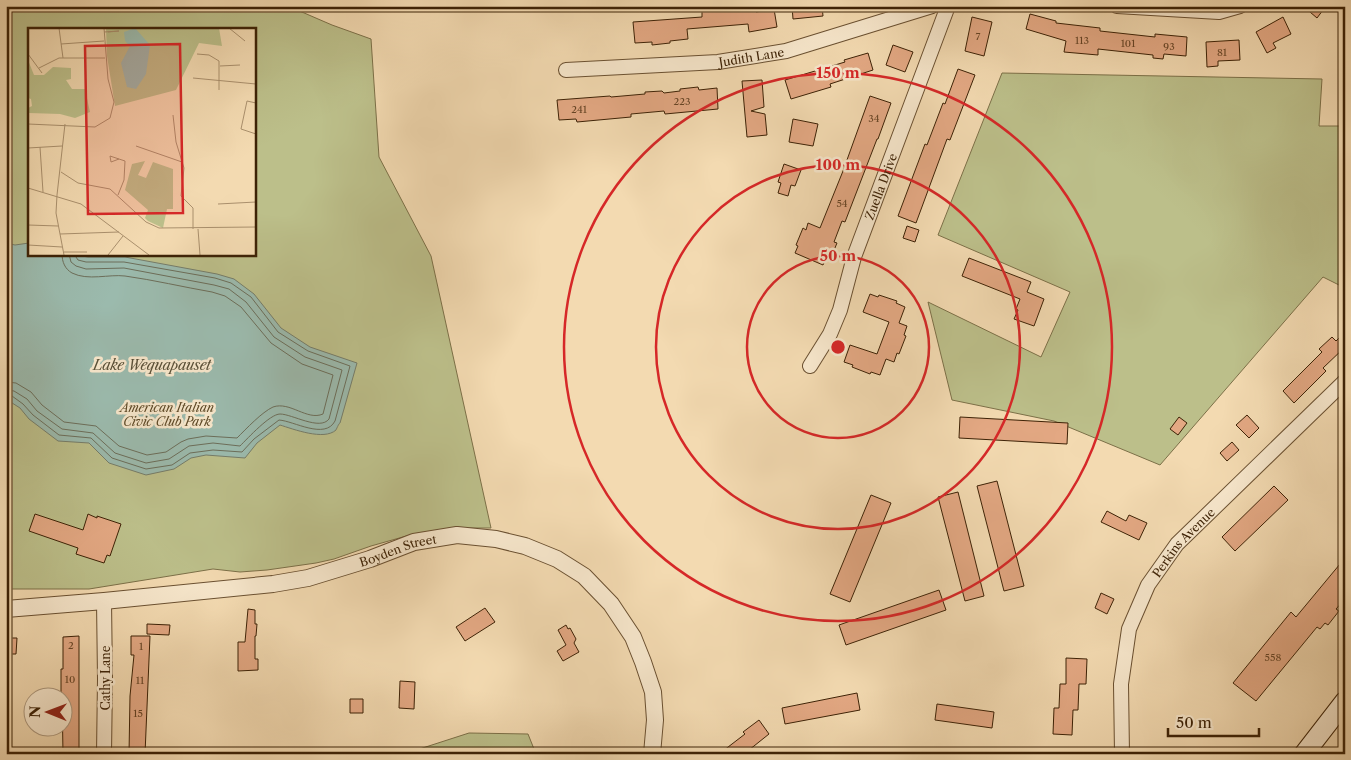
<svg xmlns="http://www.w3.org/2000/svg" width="1351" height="760" font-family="'Libre Caslon Text',serif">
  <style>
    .green { fill: #bcbf8a; stroke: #7c7048; fill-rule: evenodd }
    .water { fill: #9bbaad; stroke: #757d6a }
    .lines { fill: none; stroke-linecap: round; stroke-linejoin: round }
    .shore { stroke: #6c6e5a; stroke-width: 1 }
    .building { fill: #e3a883; stroke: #3d2206 }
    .minor-casing { stroke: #6a5031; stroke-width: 16 }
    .tertiary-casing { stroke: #6a5031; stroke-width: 18 }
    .secondary-casing { stroke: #3d2206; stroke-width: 21 }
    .minor { stroke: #f7e7cc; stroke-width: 14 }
    .tertiary { stroke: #f7e7cc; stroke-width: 16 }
    .secondary { stroke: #f7e7cc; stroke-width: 19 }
    .ring { fill: none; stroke: #d62828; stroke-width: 2.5 }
    .labels { text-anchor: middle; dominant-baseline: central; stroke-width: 5; stroke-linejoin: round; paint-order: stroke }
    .number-label { font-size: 10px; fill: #664425 }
    .street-label { font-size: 12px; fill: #3d2206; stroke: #f7e7cc }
    .park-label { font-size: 12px; font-style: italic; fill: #5d4927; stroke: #f7e7cc }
    .water-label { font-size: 14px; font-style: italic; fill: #595038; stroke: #f7e7cc }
    .inset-road { fill: none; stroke: #aa906d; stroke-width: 1 }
    .view { fill: #d62828; fill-opacity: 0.15; stroke: #d62828; stroke-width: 2.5 }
    .inset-edge { fill: none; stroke: #3d2206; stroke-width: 2.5 }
    .centre { fill: #d62828; stroke: #f7e7cc; stroke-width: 2.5 }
    .ring-label { font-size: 15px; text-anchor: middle; font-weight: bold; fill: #d62828; stroke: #f7e7cc; stroke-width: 5; stroke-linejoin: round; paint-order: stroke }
  </style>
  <rect width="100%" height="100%" fill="#f3dab1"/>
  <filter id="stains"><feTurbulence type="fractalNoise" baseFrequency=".004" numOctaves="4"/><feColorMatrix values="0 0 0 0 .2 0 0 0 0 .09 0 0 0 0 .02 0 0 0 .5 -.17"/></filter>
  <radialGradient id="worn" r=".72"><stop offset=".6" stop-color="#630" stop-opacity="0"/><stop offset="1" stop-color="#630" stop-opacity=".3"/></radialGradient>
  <path class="green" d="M6 6H288L332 25 371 39 379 157 431 256 491 528H450L410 535 371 546 334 559 316 563 267 570 240 572 213 569 89 589H6ZM29 29H254V254H29Z
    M1002 73 1322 79 1319 126H1345V288L1323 277 1160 465 1054 421 952 400 928 302 1041 357 1070 292 938 235Z
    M469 733 528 734 536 754H404Z"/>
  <path class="water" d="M6 243 15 245 29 243V254H69L88 257H125L217 274 234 279 254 294 281 328 310 347 357 363 340 423C339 423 336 430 336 430 324 441 293 429 280 425L257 443 245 458 206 455 191 458 174 469 146 475 109 463 89 443 58 441 29 419 20 408 9 401 6 403Z"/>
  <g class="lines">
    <path class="shore" d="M6 382 16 383 31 392 42 405 64 422 96 426 119 446 147 455 166 452 181 442 188 439 206 436 237 438C246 429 262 412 273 407 290 401 307 421 323 414L333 375 302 364 271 343 241 307 225 296 212 292C183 287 154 280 125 276 109 274 88 281 72 273 65 269 62 262 62 254
      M6 390 14 391 27 399 37 411 62 429 93 433 115 453 146 463 169 459 189 446 213 443 240 446C248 438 270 414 280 414 292 414 320 431 329 419L342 370 305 357 274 337 246 302 229 289 214 285 124 268 86 269 76 266 71 262 69 254
      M6 397 12 396 23 404 33 415 59 435 91 438 112 458 146 469 172 465 190 453 213 450 242 452 254 439 279 420C294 421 325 440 335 421L350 366 308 351 278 332 251 297 231 283 215 278 124 262H86L78 260 76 257 75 254"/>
  </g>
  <path class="building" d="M719 6H735V10L755 6 756 12 774 9 777 27 749 32 748 24 687 29 688 39 670 41V43L652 45V42L635 43 633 22 702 17V8Z
    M792 6H822L823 16 793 19Z
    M1303 6H1326L1317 18Z
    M1030 14 1056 21V23L1100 28V31L1155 37V34L1187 37 1186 56 1164 54 1163 59 1153 58V55L1098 49V55L1064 52 1066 41 1026 29Z
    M972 17 992 22 984 56 965 51Z
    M1283 17 1291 34 1273 43 1276 48 1267 53 1256 32Z
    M1239 40 1240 60 1218 61V66L1207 67 1206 42Z
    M893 45 913 52 905 72 886 65Z
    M868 53 873 70 830 84 831 87 791 99 785 80 845 62 844 60Z
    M958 69 975 75 950 140 947 139 916 223 898 216 925 144 927 145 943 103 945 104Z
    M762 80 764 107 751 111 765 114 767 135 747 137 742 81Z
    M698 87 699 90 717 88 718 109 665 114 664 111 631 114V117L577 122 576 119 559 120 557 100 610 96 611 97 645 94V92L662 91 664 93 680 91V89Z
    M870 96 891 103 878 139H877L845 222 842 221 834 242 837 243 830 260 826 258 823 265 795 253 798 246 796 245 803 228 806 230 808 223 820 228 843 171Z
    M793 119 818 124 813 146 789 142Z
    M784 164 801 170 795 186 791 185 788 196 778 193 781 183 778 182Z
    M907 226 919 230 915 242 903 238Z
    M969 258 1031 282 1027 292 1044 299 1034 326 1014 319 1018 310 1016 309 1020 299 962 276Z
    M870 294 878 297 879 295 897 301 896 303 905 307 899 323 907 326 904 335 906 336 899 354 897 353 894 362 886 359 880 375 871 372 870 374 852 367 853 365 844 362 850 345 877 354 889 322 863 312Z
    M1345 332V347L1323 368 1326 371 1294 403 1283 391 1322 352 1319 349 1332 337 1336 341Z
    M1247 415 1259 428 1249 438 1236 425Z
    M960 417 1068 423 1067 444 959 438Z
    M1179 417 1187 423 1178 435 1170 429Z
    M1232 442 1239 450 1227 461 1220 453Z
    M997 481 1024 586 1004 591 977 486Z
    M1274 486 1288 500 1235 551 1222 537Z
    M958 492 984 596 965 601 938 497Z
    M871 495 891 503 850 602 830 594Z
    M1107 511 1126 521 1129 515 1147 523 1139 540 1101 522Z
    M35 514 83 530 88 514 97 518V516L121 524 110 556 107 555 104 563 76 554 78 548 29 531Z
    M1340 564 1345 569V599L1336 609 1339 611 1328 625 1325 623 1320 629 1317 627 1256 701 1233 683 1291 612 1296 617Z
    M939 590 946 610 846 645 839 625Z
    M1101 593 1114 599 1107 614 1095 608Z
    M485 608 495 622 465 641 456 627Z
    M248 609 255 610V624H257L256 636H255V659H258V670L238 671V642H245Z
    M147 624 170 625 169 635 147 634Z
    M566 625 568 629 570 628 576 639 574 643 579 652 563 661 557 651 566 645 558 630Z
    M79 636V754H63L62 693H61V669H63V637Z
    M131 636H150L145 754H129L130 696 134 655H131Z
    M6 638H17L16 654H6Z
    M1066 658 1087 659 1086 684H1079L1078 710H1073L1072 735 1053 734 1054 708H1059L1060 684H1066Z
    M400 681 415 682 414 709 399 708Z
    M857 693 860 710 785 724 782 708Z
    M350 699H363V713H350Z
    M937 704 994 712 992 728 935 720Z
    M759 720 769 734 744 754H719L745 734 743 732Z"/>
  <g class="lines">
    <defs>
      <g id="minor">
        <path d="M1117 6 1219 12 1240 6"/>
        <path id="s1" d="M566 70 718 62 786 51 932 6"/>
        <path id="s2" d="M810 366 830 334 840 310 854 257 948 6"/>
        <path d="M104 754 105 679 104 601"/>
        <path id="s3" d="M1122 754 1121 684 1129 629 1148 585 1177 544 1345 381"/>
      </g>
      <g id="tertiary">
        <path id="s4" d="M6 609 104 601 273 584 308 578 370 559 414 542 457 535 496 539 525 546 557 559 584 576 611 604 633 637 643 662 653 692 655 720 652 754"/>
      </g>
      <path id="secondary" d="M1304 754 1345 701"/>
    </defs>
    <use href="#minor" class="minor-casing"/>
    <use href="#tertiary" class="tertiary-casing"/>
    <use href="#secondary" class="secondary-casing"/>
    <use href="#minor" class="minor"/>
    <use href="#tertiary" class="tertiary"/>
    <use href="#secondary" class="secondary"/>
  </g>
  <g class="ring">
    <circle cx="838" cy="347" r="91"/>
    <circle cx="838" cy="347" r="182"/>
    <circle cx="838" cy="347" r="274"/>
  </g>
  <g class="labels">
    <g class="number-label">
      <text x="978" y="36">7</text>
      <text x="1082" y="40">113</text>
      <text x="1128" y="43">101</text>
      <text x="1169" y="46">93</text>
      <text x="1222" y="52">81</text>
      <text x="682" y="101">223</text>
      <text x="579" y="109">241</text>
      <text x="874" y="118">34</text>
      <text x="842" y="203">54</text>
      <text x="71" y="645">2</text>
      <text x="141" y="646">1</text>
      <text x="1273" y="657">558</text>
      <text x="70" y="679">10</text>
      <text x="140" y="680">11</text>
      <text x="138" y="713">15</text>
    </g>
    <g class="street-label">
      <text stroke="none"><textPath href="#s1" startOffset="186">Judith Lane</textPath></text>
      <text stroke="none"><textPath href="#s2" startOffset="194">Zuella Drive</textPath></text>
      <text stroke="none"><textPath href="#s3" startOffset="229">Perkins Avenue</textPath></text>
      <text stroke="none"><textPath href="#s4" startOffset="398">Boyden Street</textPath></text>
      <text transform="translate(105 678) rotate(-90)">Cathy Lane</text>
    </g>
    <g class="park-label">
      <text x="167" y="407">American Italian<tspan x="167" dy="14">Civic Club Park</tspan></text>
    </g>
    <g class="water-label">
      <text x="152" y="365">Lake Wequapauset</text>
    </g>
  </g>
  <g transform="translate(28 28)">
    <rect width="228" height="228" fill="#f3dab1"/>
    <path d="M78 0H191L194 18 171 15 148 62 87 78 79 28ZM0 32 6 47H16L25 39 43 40V51L38 52 44 61H57L62 84 47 90 32 86 1 85 0 80 4 78 3 71 0 70ZM117 133 110 147 118 150 125 134 145 141V181H139L135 200 120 193 117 190 120 182 97 162 104 136Z" fill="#bcbf8a"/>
    <path d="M107 0 122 17 118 46 108 61 99 59 93 35 102 18 97 13 96 4Z" fill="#9bbaad"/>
    <path class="inset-road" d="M31 0 35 30M201 0 217 13M76 4 91 3 80 4M33 16 76 13M0 26 14 45M169 26 181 27 191 33V62M192 38 212 37M11 40 31 30H77M165 50 228 56M228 75 219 73 213 101 228 106M145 87 148 114 156 140 153 168 165 180V201M0 96 67 99 82 90 86 74 80 51 76 0M108 118 154 134M12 119 15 164M0 120 34 118M33 144 50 155 82 161 118 194 131 200 228 199M0 160 53 176 121 227M29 167 37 96M29 167 28 185 36 227M90 167 96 152 97 133 82 128 83 134 91 131M190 176 228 174M0 197 30 198M170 201 172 227M32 206 91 204M0 217 34 219M36 224H59M80 227 95 208"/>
    <path class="view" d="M152 16 155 185 60 186 57 18Z"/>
    <rect width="228" height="228" class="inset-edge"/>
  </g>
  <circle cx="838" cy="347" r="8" class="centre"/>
  <g class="ring-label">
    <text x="838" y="78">150 m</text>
    <text x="838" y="170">100 m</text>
    <text x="838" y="261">50 m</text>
  </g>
  <rect width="1351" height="760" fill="none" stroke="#f3dab1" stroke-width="25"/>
  <rect x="8" y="8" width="1336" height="745" fill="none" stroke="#3d2206" stroke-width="2.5"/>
  <rect x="12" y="12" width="1326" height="735" fill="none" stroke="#3d2206"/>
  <g transform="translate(48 712) rotate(271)"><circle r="24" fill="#f7e7cc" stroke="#ad987d"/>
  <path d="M0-4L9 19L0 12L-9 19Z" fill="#8f2418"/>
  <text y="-8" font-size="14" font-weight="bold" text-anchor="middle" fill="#3d2206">N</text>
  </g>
  <path d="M1168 728v8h91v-8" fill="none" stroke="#3d2206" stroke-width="2.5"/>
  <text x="1176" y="728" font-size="15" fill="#3d2206" stroke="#f7e7cc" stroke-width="4" paint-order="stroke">50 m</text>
  <rect width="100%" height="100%" filter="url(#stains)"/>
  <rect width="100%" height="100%" fill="url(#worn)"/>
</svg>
